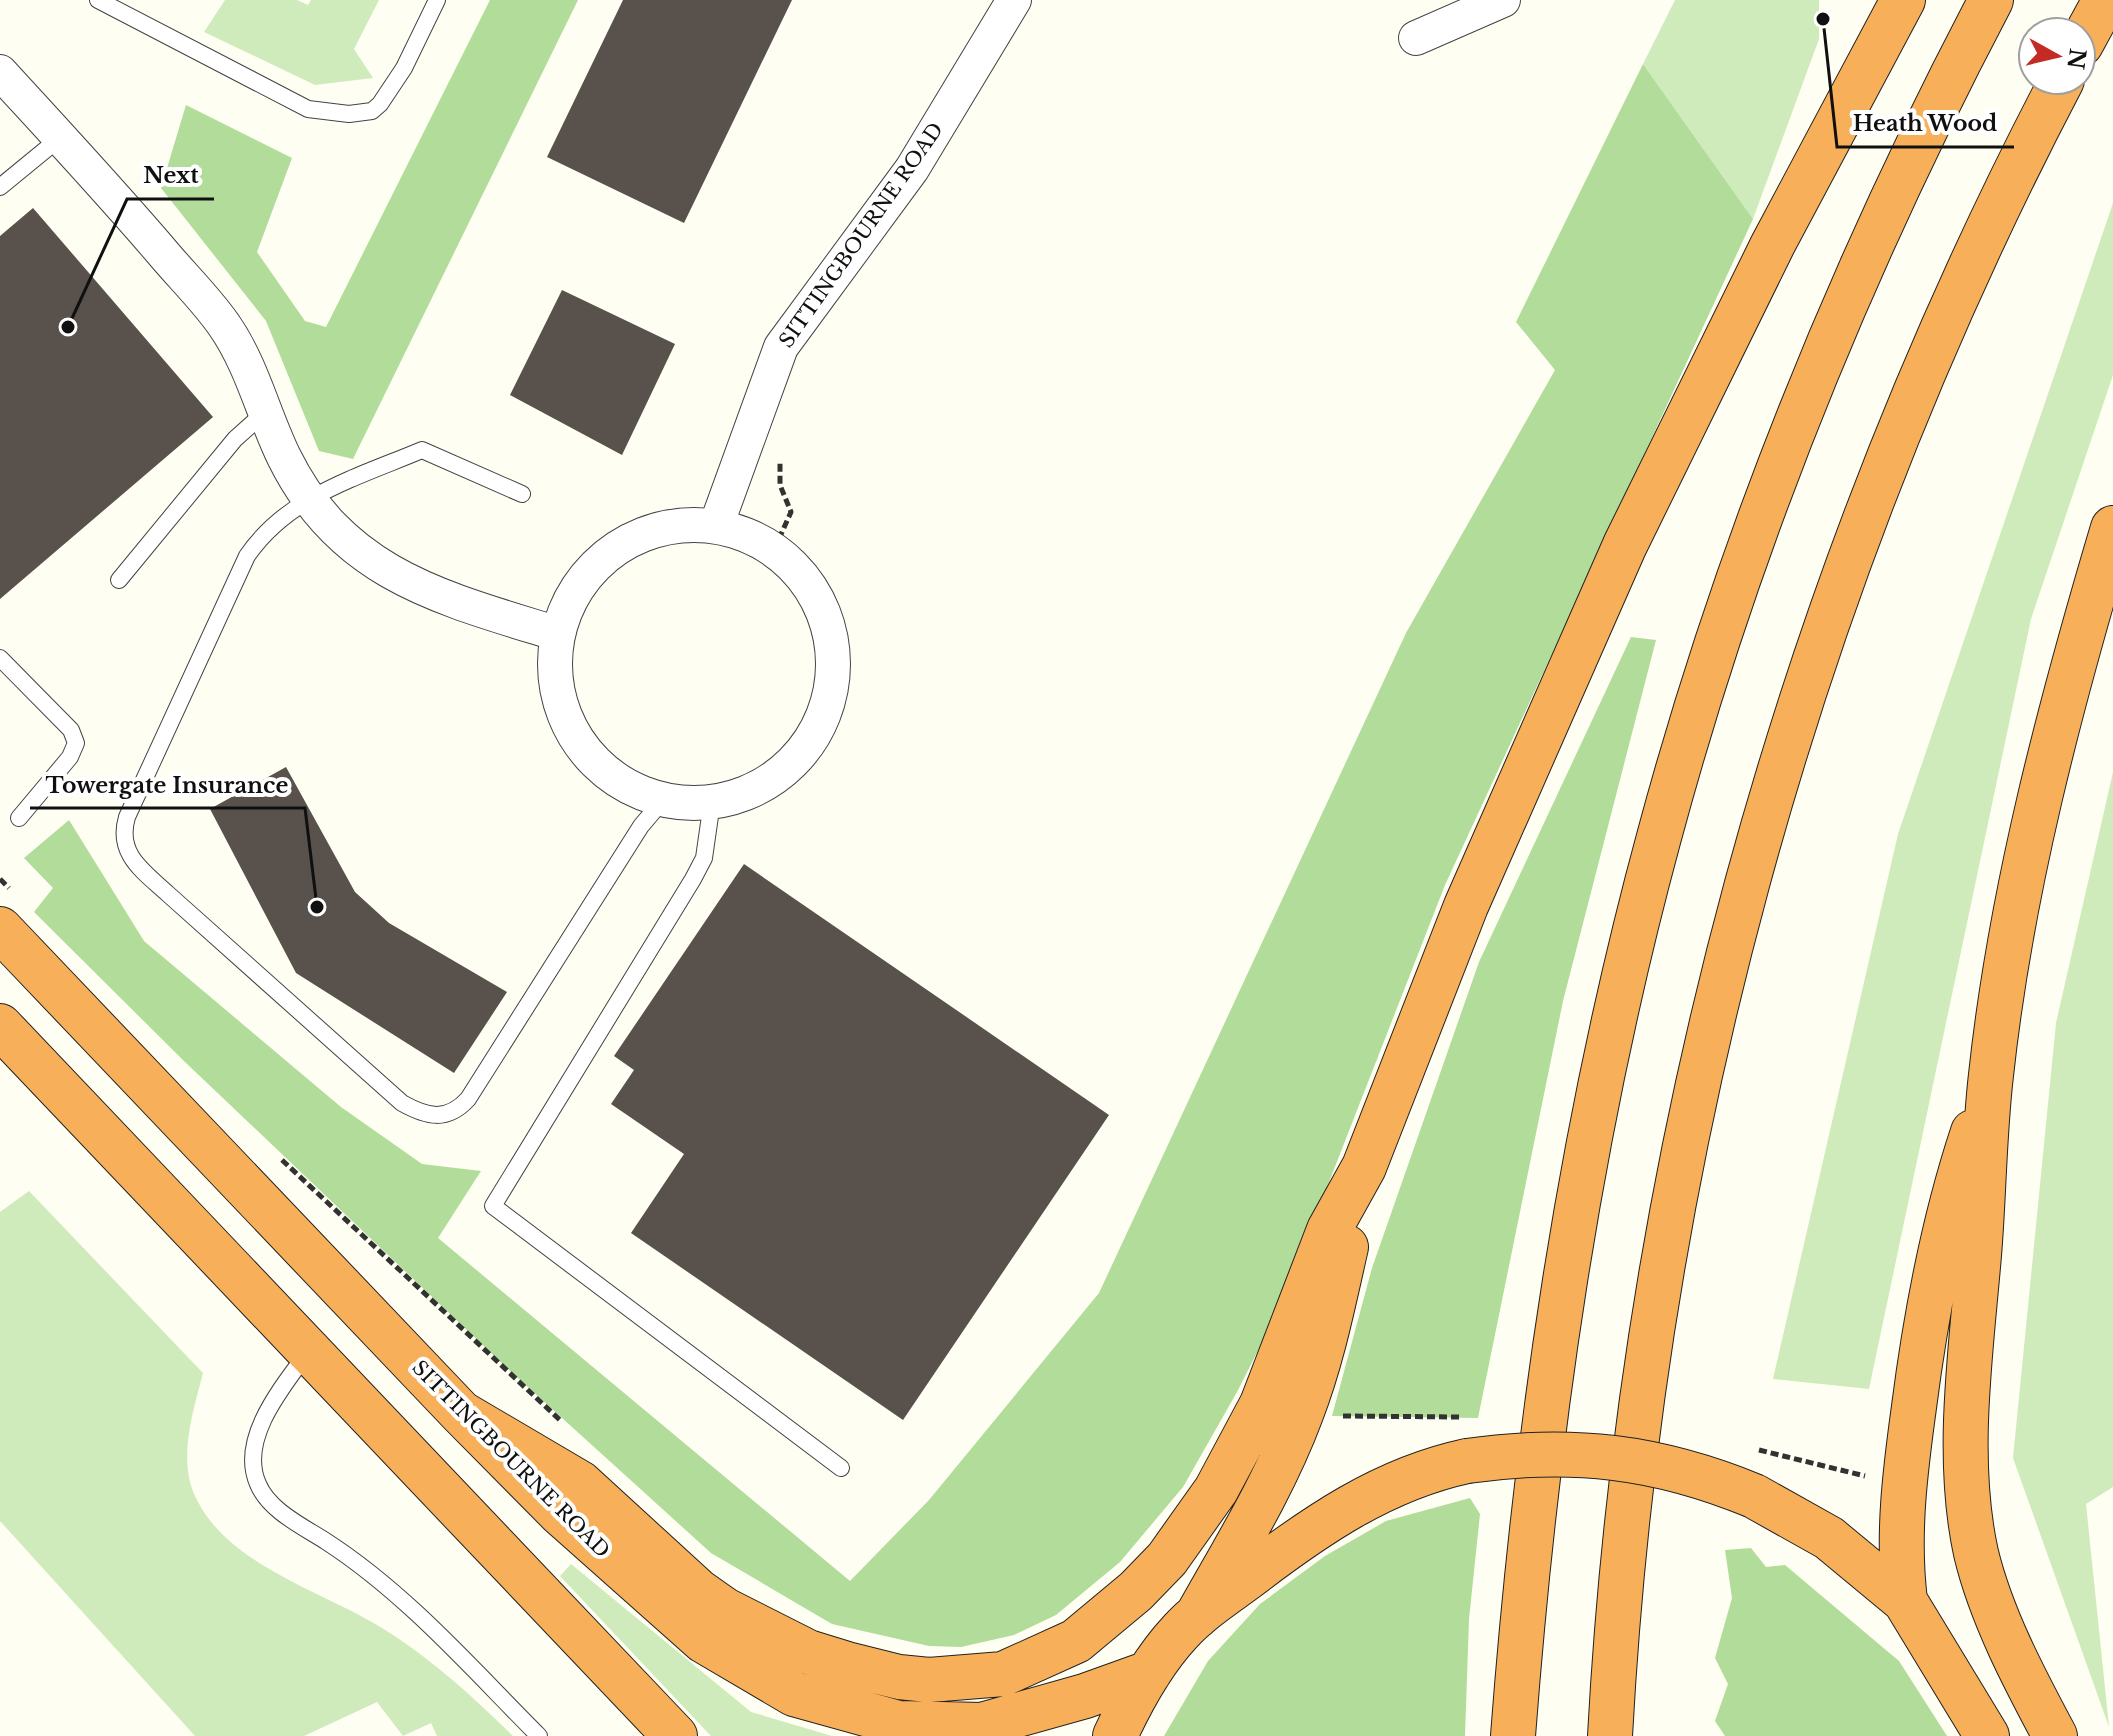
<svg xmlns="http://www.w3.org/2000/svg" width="2113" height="1736" font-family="'Libre Baskerville',serif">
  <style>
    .green { fill: #cfebbb }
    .forest { fill: #b1dc9a }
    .building { fill: #59524c }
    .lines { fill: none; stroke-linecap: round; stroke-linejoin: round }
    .lane-casing { stroke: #434343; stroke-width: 18 }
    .street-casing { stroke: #434343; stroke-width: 36 }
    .highway-casing { stroke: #212121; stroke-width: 46 }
    .path { stroke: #323232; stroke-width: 5; stroke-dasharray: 8 4; stroke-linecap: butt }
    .lane { stroke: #fff; stroke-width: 16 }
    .street { stroke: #fff; stroke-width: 34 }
    .highway { stroke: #f7b059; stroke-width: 44 }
    .highway-bridge-casing { stroke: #212121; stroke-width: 46; stroke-linecap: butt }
    .highway-bridge { stroke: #f7b059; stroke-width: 44 }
    .labels { text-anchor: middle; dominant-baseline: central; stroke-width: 8; stroke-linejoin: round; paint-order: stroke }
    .street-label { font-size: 20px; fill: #101010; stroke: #fff }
    .leader { fill: none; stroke: #101010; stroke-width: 3 }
    .callout-dot { fill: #101010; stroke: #fff; stroke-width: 3 }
    .callout-label { font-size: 22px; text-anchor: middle; font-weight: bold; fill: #101010; stroke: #fff; stroke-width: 8; stroke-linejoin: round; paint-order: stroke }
  </style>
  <rect width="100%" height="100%" fill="#fffef3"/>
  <path class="green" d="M225 0H297L308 5 311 0H379L354 49 373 78 315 85 204 32Z
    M1675 0H1819V39L1753 219 1643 64Z
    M2113 203V375L2031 619 1869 1389 1773 1379 1898 834Z
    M2113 772V1487L2086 1504 2109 1727 2013 1458 2056 1023Z
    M29 1191 203 1373C193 1412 177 1460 196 1498 229 1567 326 1592 387 1631 434 1661 473 1697 513 1736H437L431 1723 403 1736 377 1702 304 1736H195L0 1521V1212Z
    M571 1564 751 1712 832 1736H711L560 1576Z"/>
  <path class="forest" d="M490 0H578L353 459 319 451 266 321 161 188 186 105 292 158 257 252 305 321 326 327Z
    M1643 64 1753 219 1445 885 1281 1305 1237 1392 1183 1487 1120 1562 1056 1615 1014 1635 961 1647 929 1646 832 1624 711 1553 508 1369 185 1062 34 912 53 888 24 858 69 820 144 941 341 1107 422 1164 481 1171 438 1238 850 1581 929 1500 1099 1293 1406 633 1555 370 1516 322Z
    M1631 637 1656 640 1563 1001 1478 1418 1332 1416 1372 1268 1479 962Z
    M1470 1498 1480 1514 1469 1619 1465 1736H1164L1208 1661 1260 1604 1325 1556 1386 1521Z
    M1751 1548 1766 1567 1785 1565 1899 1661 1947 1736H1725L1715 1721 1728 1684 1715 1658 1732 1598 1725 1550Z"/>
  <path class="building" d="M623 0H792L684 223 547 157Z
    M33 208 213 417 0 599V236Z
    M562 290 675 344 622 455 510 395Z
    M286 767 355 892 389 923 507 992 454 1073 296 973 210 809Z
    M744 864 1109 1115 903 1420 631 1233 684 1154 611 1104 634 1070 614 1056Z"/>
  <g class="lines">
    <defs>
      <path id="lane" d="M98 0 308 109 349 114 372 111 380 104 404 68 437 0
        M0 187 61 137
        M522 494 422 450C358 477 288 496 247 556L127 817C116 854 143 871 168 894L402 1103C427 1117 447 1122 468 1099L641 826 663 800
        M119 580 235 439 264 413
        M0 658 71 730 76 743 70 757 19 818
        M712 802 704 858 693 879 493 1206 841 1468
        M308 1352C283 1386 238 1439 258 1484 269 1511 304 1527 327 1542 407 1594 472 1669 539 1736"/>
      <path id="street" d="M1416 38 1503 0
        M0 72C54 131 109 190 162 252 182 276 206 299 224 325 252 365 263 414 284 457 342 575 442 598 558 634
        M555 664a139 139 0 1 1 278 0a139 139 0 1 1-278 0Z
        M716 526 781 347 912 169 1014 0"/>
      <path id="highway" d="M2081 44 2105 0
        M0 929 461 1413 560 1513 704 1641 794 1694 898 1723 982 1725 1085 1696 1149 1673
        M0 1026 675 1736
        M461 1413 580 1483 698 1591 725 1610 808 1652 847 1664 899 1677 929 1680 1003 1674 1076 1641 1136 1591 1167 1559 1216 1490 1262 1404 1329 1230 1364 1167 1466 906 1625 545 1773 244 1903 0
        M1754 1496 1829 1538 1905 1601 1987 1736
        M1905 1601C1897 1535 1905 1472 1914 1407 1926 1313 1943 1222 1973 1132
        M1197 1616C1234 1550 1275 1484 1301 1414 1322 1360 1333 1304 1346 1247
        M1115 1736C1132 1699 1152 1662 1180 1632 1199 1611 1224 1595 1247 1578 1315 1526 1383 1479 1467 1461
        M1513 1736C1536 1433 1579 1131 1659 837 1737 547 1851 266 1991 0
        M1610 1736C1641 1160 1794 591 2062 80
        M2055 1736C2025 1680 1991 1616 1976 1553 1955 1458 1971 1351 1979 1255 1984 1195 1984 1135 1991 1075 2011 890 2060 706 2113 528"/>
    </defs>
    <use href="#lane" class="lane-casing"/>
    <use href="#street" class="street-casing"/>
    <use href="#highway" class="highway-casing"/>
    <path class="path" d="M774 550 791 512 780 485V461
      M0 879 9 888
      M282 1160 561 1421
      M1343 1416 1461 1417
      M1759 1450 1865 1476"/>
    <use href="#lane" class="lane"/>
    <use href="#street" class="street"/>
    <use href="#highway" class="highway"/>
    <defs>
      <path id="highway-bridge" d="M1467 1461C1571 1446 1657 1456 1754 1496"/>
    </defs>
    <use href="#highway-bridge" class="highway-bridge-casing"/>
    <use href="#highway-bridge" class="highway-bridge"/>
  </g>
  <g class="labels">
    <g class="street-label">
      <text transform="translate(861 235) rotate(-55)">SITTINGBOURNE ROAD</text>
      <text transform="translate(511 1459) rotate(45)">SITTINGBOURNE ROAD</text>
    </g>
  </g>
  <path class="leader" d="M1823 19L1837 147H2014M68 327L127 199H214M317 907L305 808H30"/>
  <g class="callout-dot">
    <circle cx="1823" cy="19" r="8"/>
    <circle cx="68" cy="327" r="8"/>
    <circle cx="317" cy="907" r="8"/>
  </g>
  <g class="callout-label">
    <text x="1925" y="131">Heath Wood</text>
    <text x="171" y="183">Next</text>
    <text x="167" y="793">Towergate Insurance</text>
  </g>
  <g transform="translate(2057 56) rotate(98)"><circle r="38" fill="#ffffff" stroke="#9f9f9f" stroke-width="2"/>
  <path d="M0-6L14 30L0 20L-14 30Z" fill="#c42b24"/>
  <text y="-12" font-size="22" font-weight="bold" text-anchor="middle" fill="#101010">N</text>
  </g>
</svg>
